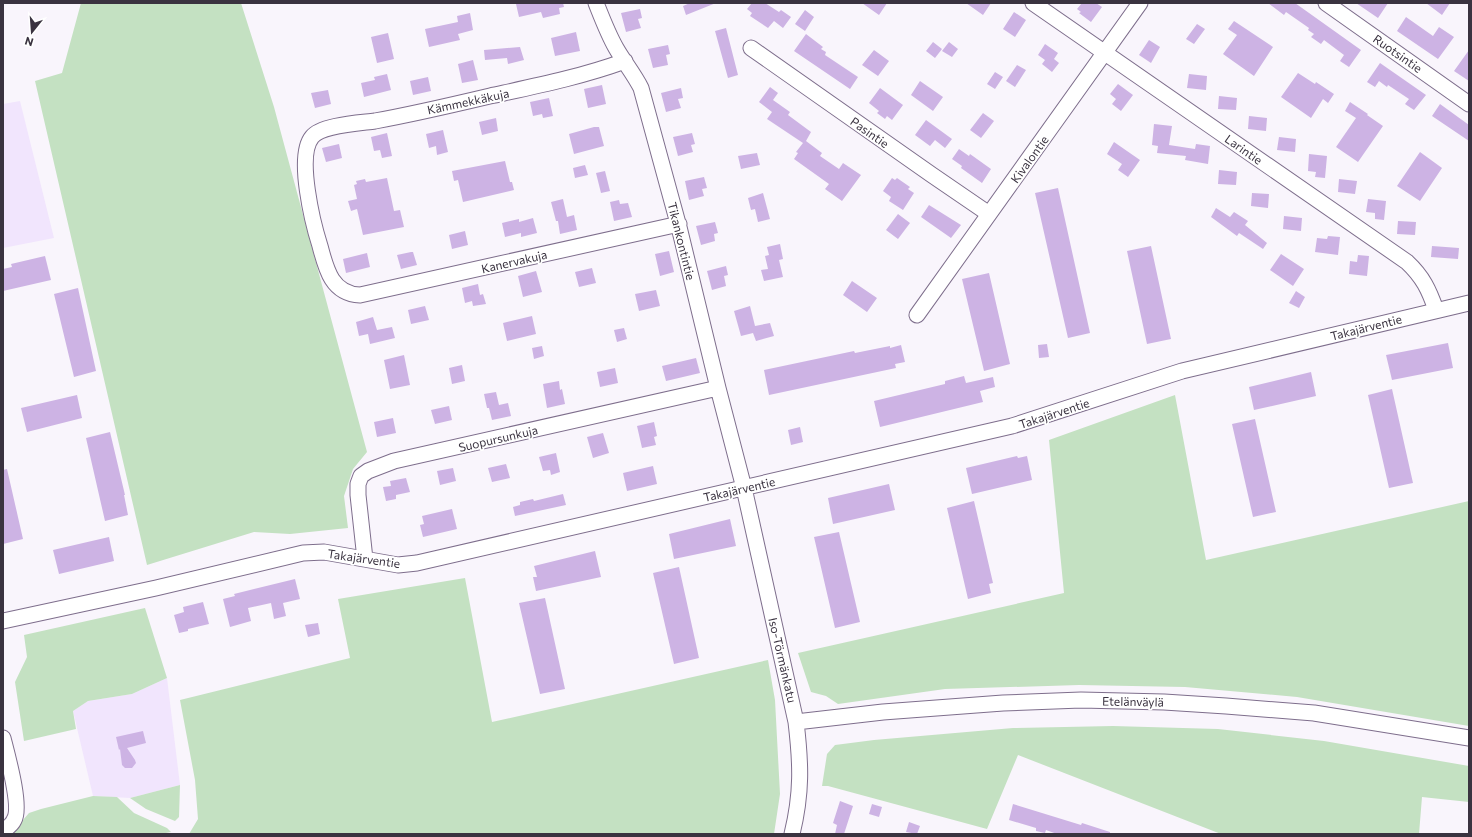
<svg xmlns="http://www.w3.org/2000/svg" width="1472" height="837" font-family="Commissioner,sans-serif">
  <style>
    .built { fill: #f1e5fd }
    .green { fill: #c4e1c2 }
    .building { fill: #cdb3e4 }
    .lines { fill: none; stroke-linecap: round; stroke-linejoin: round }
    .minor-casing { stroke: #7e6e8c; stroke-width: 17 }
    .minor { stroke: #fff; stroke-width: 15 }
    .labels { text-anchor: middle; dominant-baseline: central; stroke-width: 3.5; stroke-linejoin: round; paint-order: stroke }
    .street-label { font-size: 12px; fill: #3a3340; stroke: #fff }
  </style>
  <rect width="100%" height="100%" fill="#f9f5fc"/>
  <path class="built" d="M20 101 54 238 3 248V104Z
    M167 678 180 785 130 798 93 796 73 711 88 701 132 694Z"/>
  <path class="green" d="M81 3H241L274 107 367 452 353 469 344 496 348 528 290 534 254 532 147 565 35 81 62 73Z
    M1175 395 1206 560 1469 501V726L1297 697 1185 687 1079 685 945 689 838 704 826 696 811 692 798 653 1064 593 1049 440Z
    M465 578 492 722 768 660 775 700 780 794 774 834H189L198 819 195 780 180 700 350 658 338 599Z
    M145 608 167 678 132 694 88 701 73 711 76 729 24 741 15 682 27 657 24 635Z
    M1113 726 1218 729 1324 741 1469 766V802L1422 797 1419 834H1221L1018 755 987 829 828 786H822L827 754 835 745 874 740 1013 728Z
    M180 785 179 817 175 821 146 809 130 798Z
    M93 796 117 797 134 813 167 828 171 832 161 834H11L29 813 41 809Z"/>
  <path class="building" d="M521 3H563L564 7 559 8 560 14 543 18 541 12 519 17 516 4Z
    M690 3H716L686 15 683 6Z
    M752 3H765L779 12 781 10 791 17 783 28 774 21 768 28 750 16 752 13 747 9Z
    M862 3H887L879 15Z
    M966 3H991L983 15Z
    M1082 3H1096L1102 7 1091 22 1079 13 1081 12 1077 9Z
    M1268 3H1295L1361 50 1349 67 1340 61 1344 55 1324 40 1321 44 1311 37 1314 34 1308 30 1309 28 1286 12 1284 15Z
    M1356 3H1388L1378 18Z
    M1426 3H1450L1442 15Z
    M640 9 642 18 638 19 641 28 626 32 621 13Z
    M805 10 814 17 805 31 795 24Z
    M1014 12 1026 20 1015 37 1003 29Z
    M470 13 473 30 458 34 460 40 429 47 425 29 458 22 457 16Z
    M1406 17 1433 36 1439 27 1454 37 1438 59 1397 31Z
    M1234 21 1273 47 1254 76 1223 54 1237 35 1228 29Z
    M1197 24 1205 29 1194 44 1186 39Z
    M726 28 738 75 728 78 715 31Z
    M576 32 580 51 555 56 551 38Z
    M388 33 394 59 377 63 371 37Z
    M806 34 823 47 821 49 826 52 825 55 858 77 850 89 794 51Z
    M1149 40 1160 47 1151 63 1139 55Z
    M933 42 942 49 935 58 926 51Z
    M949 42 958 49 952 57 942 51Z
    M1045 44 1058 53 1054 59 1059 63 1052 72 1042 64 1045 60 1038 55Z
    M668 45 670 54 666 55 668 65 653 68 648 49Z
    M520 47 524 60 508 64 507 58 485 60 484 50Z
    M874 50 889 61 878 76 862 65Z
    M1469 50V81L1454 71Z
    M473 60 478 80 462 83 458 64Z
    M1380 63 1426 95 1414 110 1405 104 1409 99 1388 85 1387 87 1379 81 1375 87 1367 82Z
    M1017 65 1026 70 1015 87 1006 81Z
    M995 72 1003 77 995 89 987 84Z
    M1298 73 1315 84 1316 82 1334 94 1328 103 1323 99 1311 118 1281 97Z
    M387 74 391 90 364 97 361 83 375 80 374 77Z
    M1189 74 1207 76 1206 90 1187 88Z
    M428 77 431 91 413 95 410 81Z
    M920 81 943 97 933 111 911 95Z
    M1118 84 1133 95 1121 111 1112 104 1116 99 1110 94Z
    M602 85 606 104 588 108 584 89Z
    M770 87 778 93 773 100 790 112 788 115 811 132 806 141 822 153 820 156 839 169 843 163 861 175 842 201 825 189 829 184 794 159 798 153 796 152 803 143 767 119 772 112 759 102Z
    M681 88 683 98 678 99 681 108 666 112 661 93Z
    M880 88 903 105 892 120 887 116 885 119 877 113 879 111 869 103Z
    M328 90 331 104 315 108 311 93Z
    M1219 96 1237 98 1236 110 1218 109Z
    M549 98 553 116 543 118 542 114 533 116 530 102Z
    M1350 102 1368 114 1367 115 1383 126 1358 162 1336 147 1356 118 1345 111Z
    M1440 104 1469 125V141L1432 116Z
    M983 113 994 121 981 138 970 130Z
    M1249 116 1267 118 1266 131 1248 129Z
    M496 118 498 131 482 135 479 122Z
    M926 120 952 139 945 148 935 140 930 146 915 135Z
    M1154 124 1172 126 1169 145 1195 149 1196 144 1210 146 1208 164 1185 160 1186 156 1157 153 1158 146 1152 145Z
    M594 127H599L604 146 574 154 569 134Z
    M443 130 448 152 437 155 436 146 429 148 426 134Z
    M387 133 392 156 382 158 380 150 374 151 371 137Z
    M692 133 695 144 691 145 693 152 678 156 673 137Z
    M1279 137 1296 139 1295 152 1277 150Z
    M1114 142 1140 160 1128 177 1118 170 1122 164 1107 154Z
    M339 144 342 158 326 162 322 148Z
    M959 149 969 156 970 154 991 169 982 183 961 168 962 166 952 159Z
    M1420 152 1442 168 1420 201 1397 186Z
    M757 153 760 165 741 169 738 156Z
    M1309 154 1327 156 1325 178 1315 177 1316 172 1308 171Z
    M505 161 510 182H512L514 190 463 202 458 180 454 181 452 171Z
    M585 165 588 175 575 178 573 168Z
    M1219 170 1237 172 1236 185 1218 184Z
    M605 171 610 191 601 193 596 173Z
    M704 177 707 188 702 189 704 196 689 200 685 181Z
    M387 178 394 211 400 210 404 227 363 235 357 209 351 211 348 201 357 199 354 185 357 184 356 181 365 179 366 182Z
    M892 178 895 180 897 178 910 187 908 189 914 193 903 210 889 201 891 197 883 191Z
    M1339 179 1357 181 1355 194 1338 192Z
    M1058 188 1090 333 1068 338 1035 193Z
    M763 193 770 219 758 222 755 209 751 210 748 198Z
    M1252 193 1269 194 1268 208 1251 206Z
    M563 199 567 217 574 215 577 230 560 234 558 221H556L551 202Z
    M1368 199 1386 201 1384 220 1375 219V213L1366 212Z
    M619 200 620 204 628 203 632 217 614 221 610 202Z
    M929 205 961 225 951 238 921 217Z
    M1216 208 1230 217 1234 212 1248 221 1245 225 1267 243 1263 249 1239 233 1237 236 1211 217Z
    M898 214 910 223 898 239 886 230Z
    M1284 216 1302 218 1301 231 1283 229Z
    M533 218 537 233 521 237V233L505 237 502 223 519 219V222Z
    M1398 221 1416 222 1415 235 1397 234Z
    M715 222 718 233 714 234 715 241 701 245 696 226Z
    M465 231 468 245 452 249 449 235Z
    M1328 236 1340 237 1338 255 1315 252 1317 238 1327 239Z
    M780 244 783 259 779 260 783 277 764 281 761 270 768 269 765 256 769 255 767 247Z
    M1151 246 1171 339 1147 344 1127 251Z
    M1432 246 1459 248 1458 259 1431 257Z
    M669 251 674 272 660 276 655 254Z
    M411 252H413L417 265 401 269 397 255Z
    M367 253 370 267 346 273 343 259Z
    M1281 254 1304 269 1293 286 1270 270Z
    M1358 255 1369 256 1367 276 1349 274 1350 261 1357 262Z
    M45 256 51 280 3 291V269L12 267 11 264Z
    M726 266 728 275 724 276 726 286 712 290 707 271Z
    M592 268 596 283 579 287 575 272Z
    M536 271 542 292 523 297 518 276Z
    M989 273 1010 364 984 371 962 279Z
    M852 281 877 298 867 312 843 295Z
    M478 284 480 295 483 294 486 304 473 306 472 301 465 303 462 288Z
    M78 288 96 371 74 377 54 294Z
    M656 290 660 306 639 311 635 294Z
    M1296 291 1305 297 1299 308 1289 303Z
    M425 306 429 320 411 324 408 310Z
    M750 306 755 326 770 323 774 336 756 341 753 333 741 336 734 311Z
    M532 316 536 334 507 341 503 323Z
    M373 317 377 330 392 327 395 338 370 344 368 334 359 336 356 322Z
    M624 328 627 339 617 342 614 330Z
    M1448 343 1453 368 1392 380 1386 355Z
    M1047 344 1049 357 1039 358 1038 345Z
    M901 345 905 362 895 364 896 368 769 395 764 370 854 351 855 353 890 346V348Z
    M542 346 544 356 534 359 532 348Z
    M404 355 410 385 390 389 384 360Z
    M696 358 700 373 666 381 662 366Z
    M462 365 465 381 452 384 449 368Z
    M615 368 618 383 600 387 597 372Z
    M1311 372 1316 396 1254 410 1249 387Z
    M964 376 966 383 993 377 995 387 980 391 983 402 880 427 874 401 945 384V381Z
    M559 381 560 390 562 389 565 404 547 408 543 384Z
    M1392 389 1413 483 1389 488 1368 395Z
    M496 392 499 405 508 403 511 416 492 420 489 408H487L484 394Z
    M77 395 82 418 27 432 21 408Z
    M449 406 452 420 435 424 431 410Z
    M393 418 396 433 377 437 374 422Z
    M1255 419 1276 512 1253 517 1232 424Z
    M654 422 657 436 654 437 656 445 642 448 637 426Z
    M800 427 803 442 791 445 788 430Z
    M110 432 125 495H124L128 515 105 521 86 438Z
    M603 433 609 453 593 458 587 437Z
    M556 453 560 472 551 475 550 470 543 471 539 457Z
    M1017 456 1018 458 1027 456 1032 480 972 494 966 468Z
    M506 464 510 478 492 482 488 468Z
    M653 466 657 484 627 491 623 473Z
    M453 468 456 481 440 485 437 471Z
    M7 469 23 539 3 544V470Z
    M406 478 410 492 396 495V499L386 501 383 487 391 486 390 481Z
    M889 484 895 510 833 524 828 498Z
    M563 494 566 505 515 516 513 507 520 505V502L533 499 534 501Z
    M974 501 993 583 989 584 991 593 968 599 947 508Z
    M452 509 457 529 423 537 420 525 424 524 422 516Z
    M730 519 736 546 674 559 669 534Z
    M839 532 860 622 835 628 814 537Z
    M109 537 114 561 59 574 53 550Z
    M595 551 601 577 536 591 533 577H537L534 566Z
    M679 567 699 658 674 664 653 573Z
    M295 579 300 599 283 603 286 616 274 619 271 603 248 608 251 621 230 627 223 599 235 596 234 594Z
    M545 598 565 689 540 694 519 603Z
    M203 602 209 624 188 629V631L179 633 174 615 184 612 183 607Z
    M318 623 320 634 308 637 305 625Z
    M143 731 146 743 127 748 135 760 136 763 132 768H125L122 765 120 749 119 750 116 737Z
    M840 801 853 806 844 834H835L837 825 833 823Z
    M872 804 882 807 879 817 869 814Z
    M1013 804 1081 825 1082 823 1110 832V834H1057L1046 830 1045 833 1036 831V828L1009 820Z
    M909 822 920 826 917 834 906 832Z"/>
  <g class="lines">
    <defs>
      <path id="minor" d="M596 3C602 18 608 34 616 48 624 62 634 74 641 88L679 227 718 388 744 488 796 722C801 764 802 793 792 834
        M1033 3 1407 262C1423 277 1429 290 1436 310
        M1326 3 1469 104
        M751 48 932 175 989 214
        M625 61C581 77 536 86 490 96 452 105 414 114 375 121 360 123 321 125 312 137 296 156 313 224 320 246 326 269 332 294 360 295L679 224
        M917 315 1140 3
        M365 559 358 495V484L361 476 368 471 394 461 718 388
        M3 621 156 588 303 553 324 552 398 565 417 563 1012 426 1182 371 1469 303
        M796 722 883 712 1003 703 1081 700 1164 702 1226 706 1314 713 1469 738
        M3 738C7 754 22 807 14 820 12 825 7 828 3 831"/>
    </defs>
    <use href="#minor" class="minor-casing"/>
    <use href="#minor" class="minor"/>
  </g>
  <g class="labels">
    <g class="street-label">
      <text transform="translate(1398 53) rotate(35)">Ruotsintie</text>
      <text transform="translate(468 101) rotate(-12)">Kämmekkäkuja</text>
      <text transform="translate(870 132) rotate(35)">Pasintie</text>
      <text transform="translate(1244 149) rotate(35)">Larintie</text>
      <text transform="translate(1029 159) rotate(-54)">Kivalontie</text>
      <text transform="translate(682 241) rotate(76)">Tikankontintie</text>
      <text transform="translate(514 261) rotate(-13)">Kanervakuja</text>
      <text transform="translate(1366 327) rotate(-14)">Takajärventie</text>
      <text transform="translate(1054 413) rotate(-18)">Takajärventie</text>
      <text transform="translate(498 438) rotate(-13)">Suopursunkuja</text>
      <text transform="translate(739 489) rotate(-13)">Takajärventie</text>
      <text transform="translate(364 558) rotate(8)">Takajärventie</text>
      <text transform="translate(783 660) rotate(77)">Iso-Törmänkatu</text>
      <text transform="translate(1133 701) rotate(1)">Etelänväylä</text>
    </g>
  </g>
  <rect width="1472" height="837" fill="none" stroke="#3a3340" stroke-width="8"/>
  <g transform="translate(32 32) rotate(197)" stroke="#ffffff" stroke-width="3" paint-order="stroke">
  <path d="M0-3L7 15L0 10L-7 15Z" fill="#3a3340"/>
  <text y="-6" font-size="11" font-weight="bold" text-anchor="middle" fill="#3a3340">N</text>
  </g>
</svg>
